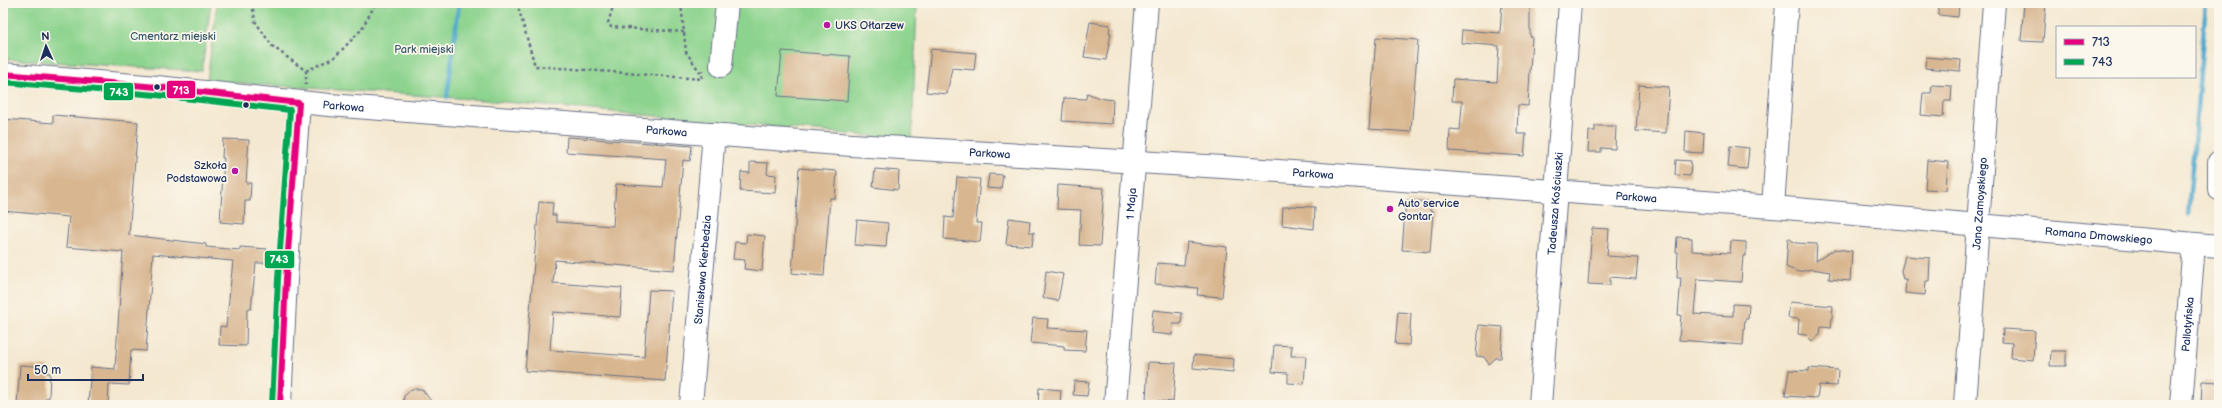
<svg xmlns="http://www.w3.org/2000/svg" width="2222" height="408" font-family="'Balsamiq Sans',sans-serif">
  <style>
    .green { fill: #8cd38d; stroke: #548176 }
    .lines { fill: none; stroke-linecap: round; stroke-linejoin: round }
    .stream { stroke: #50a9cd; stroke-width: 4.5 }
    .building { fill: #d8b690 }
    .minor-casing { stroke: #677086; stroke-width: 24 }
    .path { stroke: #677086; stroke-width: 2.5; stroke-dasharray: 3 3; stroke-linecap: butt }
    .minor { stroke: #fff; stroke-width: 22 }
    .bus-1-casing { stroke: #fbf7ec; stroke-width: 9 }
    .bus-2-casing { stroke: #fbf7ec; stroke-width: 9 }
    .bus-1 { stroke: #e5007d; stroke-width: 6 }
    .bus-2 { stroke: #00a651; stroke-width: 6 }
    .poi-dot { fill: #b5179e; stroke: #fbf7ec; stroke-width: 1.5 }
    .bus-dot { fill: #1b2f5e; stroke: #fbf7ec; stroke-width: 1.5 }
    .labels { text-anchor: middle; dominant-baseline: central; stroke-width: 3.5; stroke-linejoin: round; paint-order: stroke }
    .poi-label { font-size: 11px; fill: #1b2f5e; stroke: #fbf7ec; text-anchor: start }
    .park-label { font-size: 11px; fill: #37586a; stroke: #fbf7ec }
    .street-label { font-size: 11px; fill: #1b2f5e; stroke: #fbf7ec }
    .line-badge { stroke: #fbf7ec; stroke-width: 1.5 }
    .badge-label { font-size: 11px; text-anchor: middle; font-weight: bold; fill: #fff }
  </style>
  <rect width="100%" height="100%" fill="#fbf7ec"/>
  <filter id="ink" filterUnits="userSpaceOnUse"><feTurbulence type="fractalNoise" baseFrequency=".025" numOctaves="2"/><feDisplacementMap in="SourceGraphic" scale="8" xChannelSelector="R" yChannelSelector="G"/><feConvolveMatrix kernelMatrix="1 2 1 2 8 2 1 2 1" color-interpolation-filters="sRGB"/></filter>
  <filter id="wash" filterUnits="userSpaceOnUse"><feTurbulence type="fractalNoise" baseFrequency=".012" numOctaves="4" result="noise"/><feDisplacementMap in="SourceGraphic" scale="16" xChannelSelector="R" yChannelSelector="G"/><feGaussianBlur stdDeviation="0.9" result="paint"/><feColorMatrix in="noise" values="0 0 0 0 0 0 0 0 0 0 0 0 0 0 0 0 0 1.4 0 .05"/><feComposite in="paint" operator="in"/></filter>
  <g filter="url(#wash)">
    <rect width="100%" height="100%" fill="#f4e8d0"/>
    <path class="green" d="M3 3H211L202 71 3 59Z
      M217 3H917L912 140 484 100 207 81Z"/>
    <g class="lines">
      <path class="stream" d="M447 97 459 3
        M2188 215 2206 3"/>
    </g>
    <g id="blocks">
      <path class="building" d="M1502 3H1530V36L1532 37 1528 106 1518 105 1517 134H1526L1524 156 1449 151 1450 129 1460 130 1462 106V101H1452L1453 79 1497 82 1499 46 1461 43 1462 30 1500 33Z
        M1939 3H1959L1958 17 1938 15Z
        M2024 3H2046L2043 42 2021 41Z
        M1090 22 1110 25 1109 33H1111L1106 60 1084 57Z
        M1376 37 1418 40 1411 132 1369 129Z
        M931 49 976 53 974 70 952 68 947 94 926 92Z
        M782 51 850 56 847 101 778 96Z
        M1926 57 1961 60 1960 71 1925 68Z
        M1639 85 1669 87 1666 133 1636 131Z
        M1932 85 1952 86 1951 101H1944L1943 117 1921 115 1923 93H1931Z
        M1087 93 1099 98 1113 100 1112 124 1062 121 1064 98 1086 99Z
        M53 115 138 122 129 235 206 244V247L240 250V247L267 249 265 263H256L251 309H247L246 346 219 345 220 326 226 327 233 261 153 254 146 351 131 350 129 385 109 384 108 405 88 404 91 367 115 369 123 252 66 247 69 217 3 211V119L53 123Z
        M1595 126H1616L1615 149 1601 148V152H1588L1589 131H1595Z
        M1686 131 1704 133 1703 153 1685 152Z
        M567 137 692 146 690 161 683 160 674 270 555 260 553 283 622 288 620 317 553 312 550 350 644 357 649 290 672 291 665 381 525 371 539 202 553 203 552 215H556V222L613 226 616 184 663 187 666 159 566 152Z
        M223 139 249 140 246 183H251L250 201H245L244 224 220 222 224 158H222Z
        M1730 146 1749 148 1747 169 1728 167Z
        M1676 160 1691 161 1690 176 1675 175Z
        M1927 160 1948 162 1946 190 1925 189Z
        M750 162 768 163 767 174 776 175 775 193 740 191 741 172 750 173Z
        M799 168 837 171 835 198H830L824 276 792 273Z
        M875 169 899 171 898 190 873 187Z
        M989 174 1003 175 1001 189 987 188Z
        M957 177 980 179 976 223H982L980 242 944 239 945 217 953 218Z
        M1058 185 1104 188 1100 246 1079 245 1081 210 1057 209Z
        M1406 200 1431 202 1430 211 1433 212 1430 252 1402 250Z
        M1290 206 1315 207 1314 229 1282 225 1283 207H1290Z
        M1009 218 1030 221 1029 232H1034L1032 246 1006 244Z
        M857 220 888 223 886 247 855 245Z
        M1592 228 1609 229 1607 256 1638 258 1636 279 1610 277V285L1588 284Z
        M747 234 765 236 762 271 744 269 745 260 733 259 735 242 746 243Z
        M1677 237 1692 238V251L1730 253 1731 241 1746 242V256H1743L1741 282 1697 279 1694 314 1733 316V304L1749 305 1748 319H1745L1743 345 1679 340 1681 315H1678L1681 278H1677L1678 252H1676Z
        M1788 238 1796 243 1817 244 1816 261 1835 249 1852 251 1850 281 1829 279 1830 272 1812 269 1798 272 1786 267Z
        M1187 242 1227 247 1222 297 1197 295 1198 288 1155 284 1157 263 1184 265Z
        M1905 256 1930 258 1929 281H1926L1925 295 1905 293 1906 279H1903L1901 271Z
        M1046 271 1063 274 1058 301 1043 298Z
        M1790 302 1833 306 1831 328 1821 327 1820 335 1812 341 1806 335 1798 334 1799 319 1788 318Z
        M1153 310 1182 313 1181 324H1173L1172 335 1151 333Z
        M1398 312 1411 313 1409 345 1395 344Z
        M1033 318 1048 319 1047 328 1087 330 1085 351 1064 350V346L1030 343Z
        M1479 325 1503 327 1501 358H1496L1489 364 1484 357 1476 356Z
        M2003 329 2035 331 2033 360 2011 358 2012 343 2002 342Z
        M1274 345 1292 346 1291 356H1306L1304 384 1288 383V373L1272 372Z
        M2051 351H2066V366H2050Z
        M1194 355 1234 359 1233 372 1193 368Z
        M1148 362 1176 363 1173 402 1146 400Z
        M20 365 48 367 47 373H50L49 398H46L45 405H17Z
        M1809 368 1838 370 1837 386 1819 385 1817 398 1785 396 1789 370 1809 371Z
        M1074 381 1089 382 1087 396 1073 395Z
        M2202 381 2219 382V405H2201Z
        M1039 388 1061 390 1060 405H1038Z
        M412 389H422L434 405H403L404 396Z"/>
    </g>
  </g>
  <g filter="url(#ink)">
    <use href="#blocks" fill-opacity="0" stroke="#677086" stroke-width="1"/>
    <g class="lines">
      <defs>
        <g id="minor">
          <path d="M721 66 727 3"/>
          <path id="s1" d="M3 74 157 87 329 105 852 145 1223 167 1773 207 2219 246"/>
          <path d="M2219 162V189"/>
          <path d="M1773 207 1787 3"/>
          <path d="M280 405 286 279 299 103"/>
          <path id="s2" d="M691 405 714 134"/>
          <path id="s3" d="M1115 405 1147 3"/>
          <path id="s4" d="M1540 405 1570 3"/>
          <path id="s5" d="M1965 405 1994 3"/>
          <path id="s6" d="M2181 405 2194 244"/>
        </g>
      </defs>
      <use href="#minor" class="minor-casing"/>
      <path class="path" d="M252 3 255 21 272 46 306 71V85
        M517 3 535 66 702 79V70
        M614 3 608 23 611 27 684 32
        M681 3 686 52 702 75
        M306 71 335 57 361 30 376 3"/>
      <use href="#minor" class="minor"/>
      <defs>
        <path id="bus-1" d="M3 74 157 87 299 103
          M280 405 286 279 299 103"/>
        <path id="bus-2" d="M3 82 156 95 290 110 278 278 272 405"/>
      </defs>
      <use href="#bus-1" class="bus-1-casing"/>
      <use href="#bus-2" class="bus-2-casing"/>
      <use href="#bus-1" class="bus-1"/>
      <use href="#bus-2" class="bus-2"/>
    </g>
  </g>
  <g class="poi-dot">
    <circle cx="827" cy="25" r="4"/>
    <circle cx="235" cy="171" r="4"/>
    <circle cx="1390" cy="209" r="4"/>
  </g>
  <g class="bus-dot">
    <circle cx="157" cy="87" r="3.5"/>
    <circle cx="246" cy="105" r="3.5"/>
  </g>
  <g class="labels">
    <g class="poi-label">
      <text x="835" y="25">UKS Ołtarzew</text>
      <text x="227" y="165" text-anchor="end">Szkoła<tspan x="227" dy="13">Podstawowa</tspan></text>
      <text x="1398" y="203">Auto service<tspan x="1398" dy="13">Gontar</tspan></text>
    </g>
    <g class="park-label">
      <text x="173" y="36">Cmentarz miejski</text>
      <text x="424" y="49">Park miejski</text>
    </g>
    <g class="street-label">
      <text stroke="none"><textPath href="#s1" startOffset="342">Parkowa</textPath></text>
      <text stroke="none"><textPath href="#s1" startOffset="666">Parkowa</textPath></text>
      <text stroke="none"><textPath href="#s1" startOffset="990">Parkowa</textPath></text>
      <text stroke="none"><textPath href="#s1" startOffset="1314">Parkowa</textPath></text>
      <text stroke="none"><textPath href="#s1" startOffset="1638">Parkowa</textPath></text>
      <text stroke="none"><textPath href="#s3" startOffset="202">1 Maja</textPath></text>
      <text stroke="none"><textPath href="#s4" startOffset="202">Tadeusza Kościuszki</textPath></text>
      <text stroke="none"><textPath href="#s5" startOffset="202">Jana Zamoyskiego</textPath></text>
      <text stroke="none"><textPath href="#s1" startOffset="2102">Romana Dmowskiego</textPath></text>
      <text stroke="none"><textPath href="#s2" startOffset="136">Stanisława Kierbedzia</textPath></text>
      <text stroke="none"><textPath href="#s6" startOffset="81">Pallotyńska</textPath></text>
    </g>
  </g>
  <g class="line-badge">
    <rect x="166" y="80" width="30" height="19" rx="4" fill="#e5007d"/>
    <rect x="103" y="82" width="31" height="19" rx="4" fill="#00a651"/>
    <rect x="264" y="250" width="31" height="19" rx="4" fill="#00a651"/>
  </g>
  <g class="badge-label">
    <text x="181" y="94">713</text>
    <text x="119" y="96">743</text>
    <text x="279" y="263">743</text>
  </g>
  <rect width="2222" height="408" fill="none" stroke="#fbf7ec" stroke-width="16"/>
  <rect x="2056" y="26" width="140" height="52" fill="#fbf7ec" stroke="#a1a7b3"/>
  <rect x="2064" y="39" width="20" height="6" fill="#e5007d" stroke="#a1a7b3"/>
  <text x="2092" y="46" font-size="12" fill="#1b2f5e">713</text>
  <rect x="2064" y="59" width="20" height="6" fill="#00a651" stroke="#a1a7b3"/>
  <text x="2092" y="66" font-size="12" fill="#1b2f5e">743</text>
  <g transform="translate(46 46) rotate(357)" stroke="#fbf7ec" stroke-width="3" paint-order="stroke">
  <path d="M0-3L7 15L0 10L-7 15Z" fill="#1b2f5e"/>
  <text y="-6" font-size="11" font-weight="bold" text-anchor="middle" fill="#1b2f5e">N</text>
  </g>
  <path d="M28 374v6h115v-6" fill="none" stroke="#1b2f5e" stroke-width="2"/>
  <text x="34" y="374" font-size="12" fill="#1b2f5e" stroke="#fbf7ec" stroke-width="3" paint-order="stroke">50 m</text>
</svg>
